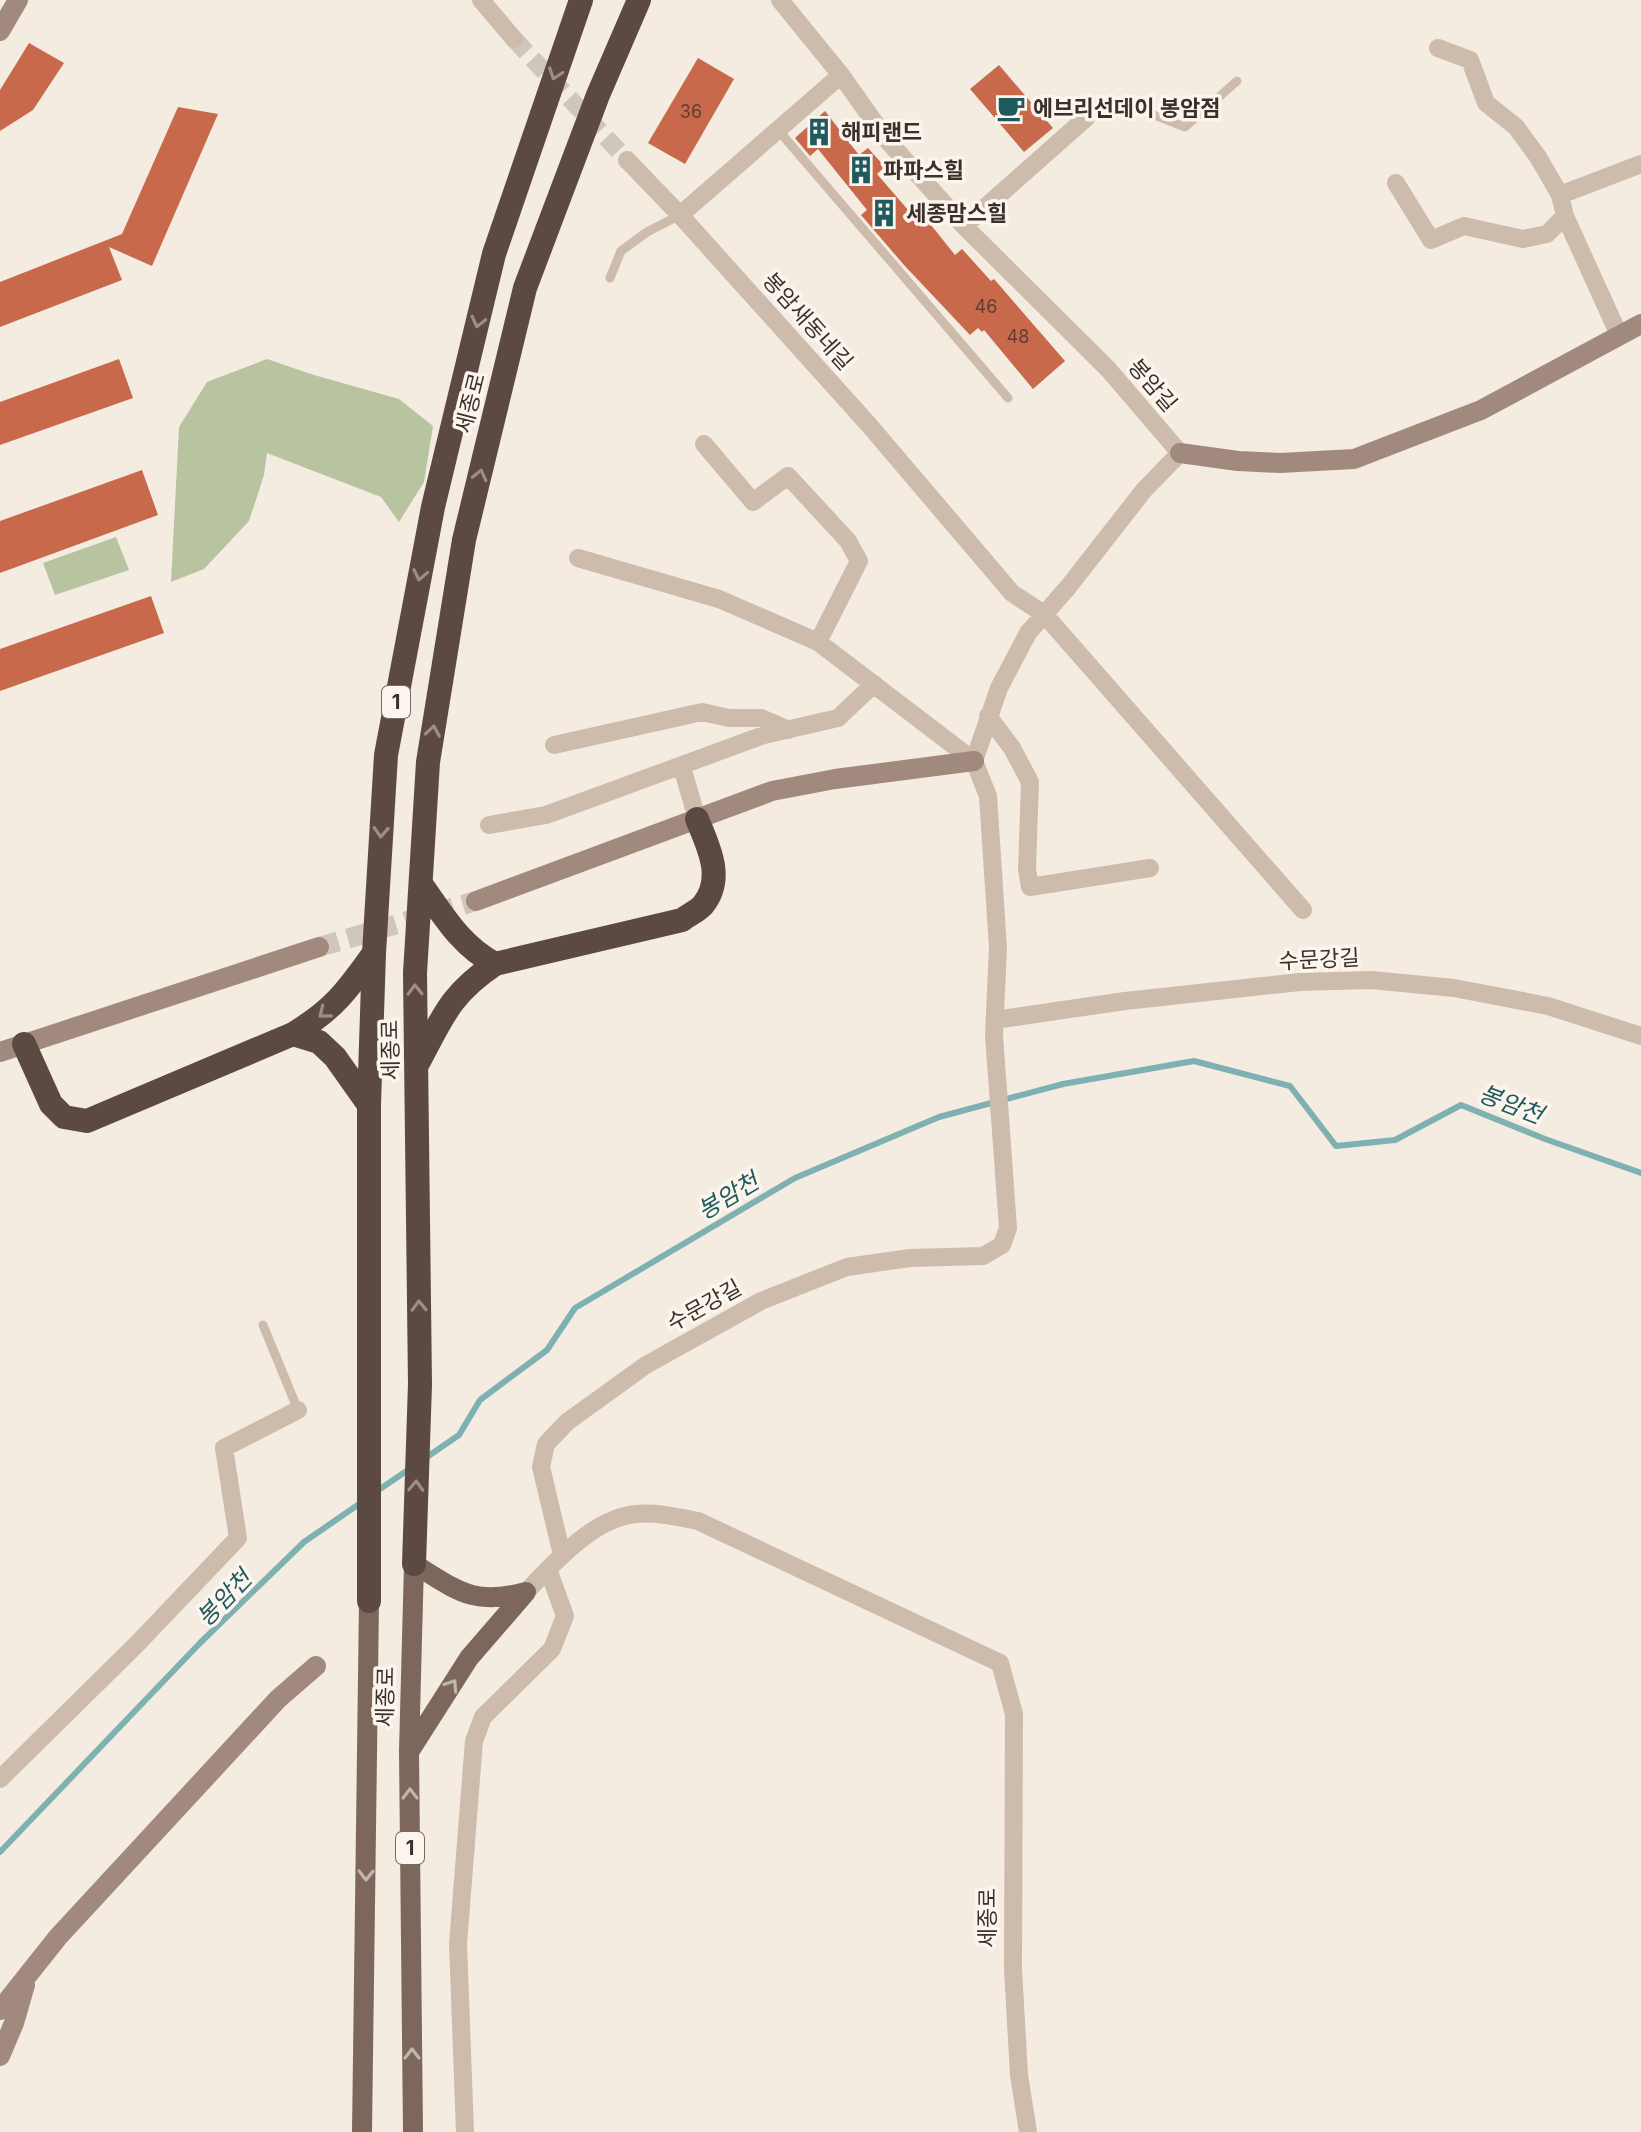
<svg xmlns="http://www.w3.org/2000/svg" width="1641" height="2132" font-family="Inter,'Noto Sans KR',sans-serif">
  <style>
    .green { fill: #b8c4a0 }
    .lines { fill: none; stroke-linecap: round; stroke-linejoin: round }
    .stream { stroke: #7fb0b2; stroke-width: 6 }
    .building { fill: #c8694b }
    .street-tunnel { stroke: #cfc6bd; stroke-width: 18; stroke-dasharray: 18 9; stroke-linecap: butt }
    .secondary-tunnel { stroke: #cfc6bd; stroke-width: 20; stroke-dasharray: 20 10; stroke-linecap: butt }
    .lane { stroke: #cdbbac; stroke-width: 9 }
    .street { stroke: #cdbbac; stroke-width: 18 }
    .secondary { stroke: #a18a7d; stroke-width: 20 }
    .primary { stroke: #7d675c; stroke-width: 20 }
    .highway { stroke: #5c4a42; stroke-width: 24 }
    .oneway { stroke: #9c8e87 }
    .oneway2 { stroke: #c2b5ac }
    .labels { text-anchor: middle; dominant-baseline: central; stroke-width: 7; stroke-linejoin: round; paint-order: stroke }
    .number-label { font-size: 18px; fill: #5e3e33 }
    .shield { fill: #fbf5ee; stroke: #756b66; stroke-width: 2 }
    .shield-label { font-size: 20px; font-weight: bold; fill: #3b302b }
    .poi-label { font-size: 22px; font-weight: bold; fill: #3b302b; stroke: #fbf5ee; text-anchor: start }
    .street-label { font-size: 22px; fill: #3b302b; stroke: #fbf5ee }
    .water-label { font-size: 24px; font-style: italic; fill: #1f5a5e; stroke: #fbf5ee }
  </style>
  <rect width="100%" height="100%" fill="#f4ebe1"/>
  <path class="green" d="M267 359 314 375 399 399 433 426 424 482 399 522 381 497 267 453 264 475 249 521 204 569 171 582 179 427 207 382Z
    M116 537 129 570 55 595 43 563Z"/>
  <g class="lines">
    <path class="stream" d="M424 1459 459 1435 480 1400 547 1350 575 1308 795 1178 939 1117 1063 1084 1194 1061 1290 1086 1336 1146 1395 1140 1461 1105 1545 1139 1641 1173
      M374 1493 411 1468
      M0 1852 200 1643 304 1542 362 1502"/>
  </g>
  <path class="building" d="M29 43 64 63 33 110 0 131V90Z
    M698 58 734 79 685 164 648 143Z
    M999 65 1053 128 1024 152 970 89Z
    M178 107 218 114 152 266 109 247 122 280 0 327V282L122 234Z
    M825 111 859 155 868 148 885 167 877 174 921 225 927 220 955 255 962 249 991 281 994 279 1065 361 1033 389 984 330 982 332 978 328 970 335 904 265 861 215 867 210 818 149 810 156 795 138Z
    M119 359 133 398 0 445V402Z
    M142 470 158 515 0 573V521Z
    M151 596 164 633 0 691V649Z"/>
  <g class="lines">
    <path class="street-tunnel" d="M514 39 627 160"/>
    <path class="secondary-tunnel" d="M319 947 476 901"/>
    <path class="lane" d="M1086 118 1132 106 1185 127 1237 81
      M778 130 1008 398
      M610 278 621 251 647 232 680 215
      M263 1325 298 1410"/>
    <path class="street" d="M481 0 514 39
      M1438 48 1470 60 1486 103 1516 127 1538 157 1560 195 1565 216 1619 335
      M841 75 680 215 869 425 1012 593 1044 614 1303 910
      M627 160 680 215
      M1396 183 1431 240 1464 226 1523 239 1547 234 1565 216
      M1560 195 1641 164
      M964 226 1086 118
      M704 444 753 502 788 476 848 541 859 561 818 642
      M578 558 719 599 818 642 974 761 999 688 1028 633 1069 586 1144 490 1180 453 1108 369 964 226 887 140 841 75 780 0
      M988 716 1012 748 1030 782 1027 869 1030 887 1150 868
      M554 745 702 712 729 718H761L789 730
      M682 767 697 819
      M489 825 546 815 764 735 838 718 874 684
      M995 1020 1125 1001 1300 982 1371 980 1454 988 1548 1006 1641 1036
      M562 1555 541 1467 546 1444 567 1422 646 1365 761 1301 847 1267 910 1258 983 1256 1002 1245 1008 1228 994 1035 998 948 988 796 974 761
      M526 1592C554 1563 593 1518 636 1514 657 1512 678 1517 698 1521L1000 1663 1014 1714 1013 1969 1019 2075 1028 2132
      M0 1779 137 1644 238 1538 224 1448 298 1410
      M465 2132 458 1944 474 1741 483 1717 552 1649 565 1616 548 1569"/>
    <path class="secondary" d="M0 31 18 0
      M1180 453 1238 461 1280 463 1354 459 1481 410 1641 324
      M476 901 772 791 835 779 974 761
      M0 1052 319 947
      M0 2010 58 1937 278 1699 316 1666
      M0 2056 14 2023 25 1985"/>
    <path class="primary" d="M411 1749 469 1658 526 1592C473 1606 458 1591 414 1564
      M362 2132 369 1601
      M413 2132 409 1751 414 1564"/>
    <path class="highway" d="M495 964 682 920C688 915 698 911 703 905 725 878 708 846 697 819
      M24 1044 51 1104 64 1117 87 1121 293 1034
      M417 1065C443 1017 449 995 495 964 460 945 444 916 421 884
      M369 1105 335 1057 319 1042 293 1034C333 1010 347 991 374 953
      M414 1564 420 1384 415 973 428 762 464 540 525 288 598 95 639 0
      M369 1601V1105L374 953 386 755 433 507 494 254 581 0"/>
  </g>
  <defs><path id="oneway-chevron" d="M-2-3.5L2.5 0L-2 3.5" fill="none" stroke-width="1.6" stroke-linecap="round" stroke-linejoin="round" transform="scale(2)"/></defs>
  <g class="oneway">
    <use href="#oneway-chevron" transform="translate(555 74) rotate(109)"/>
    <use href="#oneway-chevron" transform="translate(478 322) rotate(104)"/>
    <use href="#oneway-chevron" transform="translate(480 475) rotate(-76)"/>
    <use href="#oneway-chevron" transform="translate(420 575) rotate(101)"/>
    <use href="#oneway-chevron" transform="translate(433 731) rotate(-81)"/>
    <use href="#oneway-chevron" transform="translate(381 832) rotate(93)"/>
    <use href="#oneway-chevron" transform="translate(415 990) rotate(-91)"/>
    <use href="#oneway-chevron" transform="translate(324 1013) rotate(141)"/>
    <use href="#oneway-chevron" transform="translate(419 1306) rotate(-91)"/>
    <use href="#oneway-chevron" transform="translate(416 1486) rotate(-88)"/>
  </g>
  <g class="oneway2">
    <use href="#oneway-chevron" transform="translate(452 1685) rotate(-57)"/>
    <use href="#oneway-chevron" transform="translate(410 1794) rotate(-90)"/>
    <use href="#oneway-chevron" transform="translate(366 1875) rotate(91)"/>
    <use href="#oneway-chevron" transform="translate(412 2054) rotate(-90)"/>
  </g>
  <defs>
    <symbol id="cafe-bare" viewBox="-9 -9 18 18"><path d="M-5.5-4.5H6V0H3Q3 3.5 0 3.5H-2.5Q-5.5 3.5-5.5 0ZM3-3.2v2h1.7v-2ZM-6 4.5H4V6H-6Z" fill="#1f5a5e" stroke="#fbf5ee" stroke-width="2.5" paint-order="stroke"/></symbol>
    <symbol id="building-bare" viewBox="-9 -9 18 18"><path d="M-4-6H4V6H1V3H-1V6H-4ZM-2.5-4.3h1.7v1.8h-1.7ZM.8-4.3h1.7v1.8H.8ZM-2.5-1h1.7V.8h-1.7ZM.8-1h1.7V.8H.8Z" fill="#1f5a5e" stroke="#fbf5ee" stroke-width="2.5" paint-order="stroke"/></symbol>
  </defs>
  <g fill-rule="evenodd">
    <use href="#cafe-bare" x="991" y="88" width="40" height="40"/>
    <use href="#building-bare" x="799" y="112" width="40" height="40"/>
    <use href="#building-bare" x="841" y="150" width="40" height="40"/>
    <use href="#building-bare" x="864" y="193" width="40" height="40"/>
  </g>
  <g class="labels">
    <g class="number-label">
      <text x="691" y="111">36</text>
      <text x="986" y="306">46</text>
      <text x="1018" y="336">48</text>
    </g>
    <g class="shield">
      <rect x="382" y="686" width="28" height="32" rx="6"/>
      <rect x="396" y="1832" width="28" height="32" rx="6"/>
    </g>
    <g class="shield-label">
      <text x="396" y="702">1</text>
      <text x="410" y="1848">1</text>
    </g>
    <g class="poi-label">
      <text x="1033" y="108">에브리선데이 봉암점</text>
      <text x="841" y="132">해피랜드</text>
      <text x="883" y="170">파파스힐</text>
      <text x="906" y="213">세종맘스힐</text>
    </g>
    <g class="street-label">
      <text transform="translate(808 321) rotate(48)">봉암새동네길</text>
      <text transform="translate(1153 385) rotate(49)">봉암길</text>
      <text transform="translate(470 403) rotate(-76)">세종로</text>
      <text transform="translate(1319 959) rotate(-3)">수문강길</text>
      <text transform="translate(390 1050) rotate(-91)">세종로</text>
      <text transform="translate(704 1305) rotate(-29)">수문강길</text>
      <text transform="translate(385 1697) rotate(-89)">세종로</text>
      <text transform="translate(987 1918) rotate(-90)">세종로</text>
    </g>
    <g class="water-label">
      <text transform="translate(1511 1104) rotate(21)">봉암천</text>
      <text transform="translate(728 1196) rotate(-31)">봉암천</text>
      <text transform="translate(224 1598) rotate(-46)">봉암천</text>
    </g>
  </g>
</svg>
